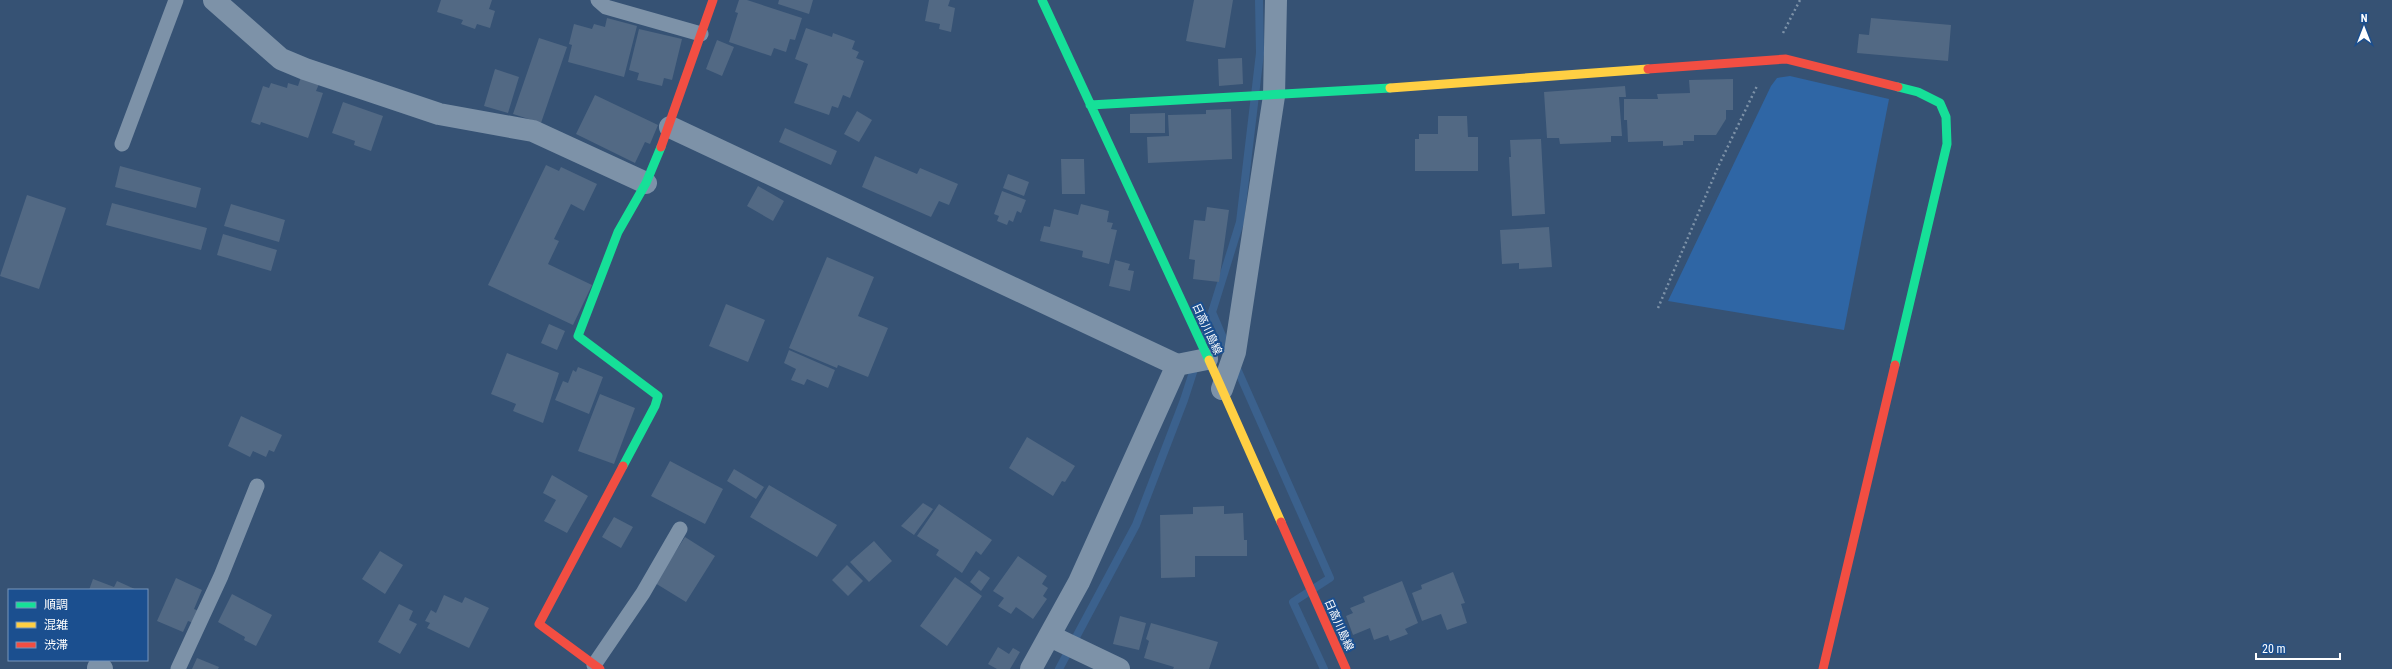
<svg xmlns="http://www.w3.org/2000/svg" width="2392" height="669" viewBox="0 0 2392 669" font-family="'Roboto Condensed','Noto Sans JP',sans-serif">
  <style>
    .green { fill: #2f66a5 }
    .lines { fill: none; stroke-linecap: round; stroke-linejoin: round }
    .stream { stroke: #3b618d; stroke-width: 8 }
    .building { fill: #526984 }
    .path { stroke: #7d92a8; stroke-width: 2.5; stroke-dasharray: 2 3; stroke-linecap: butt }
    .lane { stroke: #7d92a8; stroke-width: 15 }
    .street { stroke: #7d92a8; stroke-width: 22 }
    .fast { stroke: #16e098; stroke-width: 9 }
    .slow { stroke: #ffcf43; stroke-width: 9 }
    .jam { stroke: #f24e42; stroke-width: 9 }
    .labels { text-anchor: middle; dominant-baseline: central; stroke-width: 4; stroke-linejoin: round; paint-order: stroke }
    .street-label { font-size: 11px; fill: #fff; stroke: #1b4f8f }
  </style>
  <rect width="100%" height="100%" fill="#365274"/>
  <path class="green" d="M 1790,76 L 1889,99 L 1844,330 L 1668,301 L 1771,86 L 1777,78 Z"/>
  <g class="lines">
    <path class="stream" d="M 1212,312 L 1229,352
      M 1204,338 L 1240,222 L 1260,53 L 1259,0
      M 1235,364 L 1330,578 L 1293,602 L 1324,669
      M 1059,669 L 1136,525 L 1184,400 L 1196,363"/>
  </g>
  <path class="building" d="M 441,0 L 492,0 L 489,9 L 495,11 L 490,28 L 477,24 L 475,29 L 461,24 L 463,20 L 437,12 Z
    M 739,0 L 747,0 L 802,18 L 795,40 L 790,39 L 786,52 L 774,48 L 771,56 L 729,42 L 738,13 L 735,12 Z
    M 779,0 L 813,0 L 809,14 L 778,4 Z
    M 929,0 L 950,0 L 948,6 L 955,8 L 951,32 L 939,29 L 940,24 L 925,21 Z
    M 1194,0 L 1233,0 L 1225,48 L 1186,41 Z
    M 607,18 L 637,26 L 624,77 L 568,62 L 572,45 L 569,44 L 574,24 L 592,29 L 594,24 L 605,27 Z
    M 1871,18 L 1951,25 L 1948,61 L 1857,53 L 1859,34 L 1869,35 Z
    M 806,28 L 832,37 L 833,33 L 855,41 L 852,49 L 859,52 L 856,58 L 864,61 L 850,98 L 843,95 L 838,108 L 832,106 L 829,115 L 794,103 L 808,64 L 795,59 Z
    M 639,29 L 682,39 L 672,80 L 664,78 L 662,86 L 637,80 L 639,73 L 629,70 Z
    M 539,38 L 567,47 L 541,123 L 513,114 Z
    M 717,40 L 734,47 L 722,76 L 706,69 Z
    M 1242,58 L 1243,84 L 1219,86 L 1218,59 Z
    M 495,69 L 519,77 L 508,113 L 484,106 Z
    M 301,77 L 319,84 L 316,91 L 323,93 L 308,138 L 261,122 L 260,125 L 251,122 L 263,86 L 269,88 L 271,83 L 287,88 L 288,83 L 298,86 Z
    M 1733,79 L 1733,110 L 1726,110 L 1726,119 L 1716,135 L 1694,135 L 1694,141 L 1683,141 L 1683,145 L 1663,146 L 1663,141 L 1628,142 L 1627,120 L 1624,120 L 1624,99 L 1658,99 L 1657,94 L 1690,93 L 1689,80 Z
    M 1625,86 L 1626,97 L 1619,97 L 1622,136 L 1611,136 L 1611,142 L 1560,144 L 1559,138 L 1547,138 L 1544,92 Z
    M 595,95 L 658,125 L 650,144 L 645,142 L 635,163 L 576,134 Z
    M 343,102 L 383,116 L 371,151 L 354,145 L 355,141 L 332,133 Z
    M 1231,109 L 1232,159 L 1148,163 L 1147,137 L 1169,136 L 1168,115 L 1206,114 L 1206,110 Z
    M 857,111 L 872,120 L 859,142 L 844,134 Z
    M 1165,113 L 1165,133 L 1130,133 L 1130,114 Z
    M 1438,116 L 1467,116 L 1468,137 L 1478,137 L 1478,171 L 1415,171 L 1415,139 L 1419,139 L 1419,134 L 1438,134 Z
    M 785,128 L 837,151 L 831,165 L 779,142 Z
    M 1541,139 L 1545,214 L 1512,216 L 1509,157 L 1511,157 L 1510,140 Z
    M 875,156 L 917,174 L 920,168 L 958,184 L 949,205 L 939,201 L 931,217 L 862,187 Z
    M 1061,159 L 1084,159 L 1085,194 L 1062,194 Z
    M 546,165 L 559,171 L 561,167 L 597,184 L 584,211 L 571,204 L 554,239 L 559,241 L 548,264 L 592,285 L 573,325 L 488,285 Z
    M 120,166 L 201,188 L 196,208 L 115,187 Z
    M 1008,174 L 1029,182 L 1024,196 L 1003,188 Z
    M 758,186 L 784,201 L 773,221 L 747,206 Z
    M 1002,191 L 1026,200 L 1021,213 L 1017,211 L 1013,222 L 1009,220 L 1007,225 L 997,221 L 999,216 L 994,214 Z
    M 27,195 L 66,208 L 39,289 L 0,276 Z
    M 112,203 L 207,228 L 201,250 L 106,225 Z
    M 231,204 L 285,220 L 279,242 L 224,226 Z
    M 1081,204 L 1109,211 L 1107,222 L 1113,223 L 1111,229 L 1117,230 L 1109,264 L 1082,257 L 1083,251 L 1040,241 L 1044,226 L 1050,227 L 1054,209 L 1078,215 Z
    M 1207,207 L 1229,210 L 1219,282 L 1193,279 L 1195,260 L 1189,259 L 1194,220 L 1205,221 Z
    M 1549,227 L 1552,267 L 1519,269 L 1519,263 L 1502,264 L 1500,230 Z
    M 223,234 L 277,250 L 271,271 L 217,255 Z
    M 827,257 L 874,277 L 858,316 L 888,328 L 868,377 L 838,365 L 837,368 L 789,348 Z
    M 1115,260 L 1130,264 L 1128,270 L 1134,271 L 1130,291 L 1109,286 Z
    M 726,304 L 765,320 L 748,362 L 709,346 Z
    M 549,324 L 565,331 L 557,350 L 541,343 Z
    M 789,350 L 835,370 L 828,388 L 807,379 L 804,385 L 791,380 L 796,369 L 784,363 Z
    M 507,353 L 559,373 L 543,423 L 513,411 L 516,404 L 491,394 Z
    M 578,367 L 603,377 L 589,414 L 555,400 L 563,381 L 568,383 L 573,370 L 576,372 Z
    M 600,394 L 635,408 L 614,464 L 578,451 Z
    M 241,416 L 282,435 L 274,452 L 269,450 L 266,457 L 253,451 L 250,457 L 228,446 Z
    M 1027,437 L 1075,466 L 1065,482 L 1062,481 L 1053,496 L 1009,468 Z
    M 670,461 L 723,489 L 705,524 L 651,496 Z
    M 734,469 L 764,487 L 756,499 L 727,481 Z
    M 552,475 L 588,496 L 567,533 L 544,521 L 556,500 L 543,493 Z
    M 769,485 L 837,525 L 817,557 L 750,517 Z
    M 923,503 L 933,509 L 914,535 L 901,526 Z
    M 939,504 L 992,540 L 981,555 L 976,551 L 962,573 L 936,555 L 939,550 L 917,536 Z
    M 1224,506 L 1224,514 L 1243,513 L 1244,540 L 1247,540 L 1247,556 L 1195,556 L 1195,577 L 1161,578 L 1160,515 L 1193,514 L 1193,507 Z
    M 614,517 L 633,527 L 621,548 L 602,537 Z
    M 685,537 L 715,556 L 686,602 L 655,583 Z
    M 874,541 L 892,561 L 869,582 L 850,562 Z
    M 380,551 L 403,565 L 385,594 L 362,579 Z
    M 1018,556 L 1047,576 L 1042,584 L 1048,588 L 1043,596 L 1047,599 L 1033,619 L 1016,607 L 1011,614 L 998,606 L 1004,598 L 993,591 Z
    M 847,565 L 863,581 L 848,596 L 832,580 Z
    M 979,570 L 990,578 L 981,591 L 970,582 Z
    M 1453,572 L 1465,603 L 1461,604 L 1467,623 L 1447,630 L 1441,614 L 1422,621 L 1412,593 L 1422,589 L 1421,585 Z
    M 955,577 L 982,596 L 947,646 L 920,626 Z
    M 176,578 L 202,590 L 194,609 L 199,611 L 194,623 L 188,621 L 183,632 L 157,621 Z
    M 93,579 L 114,587 L 117,581 L 137,590 L 89,590 Z
    M 1402,581 L 1418,623 L 1405,629 L 1408,634 L 1390,641 L 1388,635 L 1374,640 L 1370,628 L 1353,635 L 1346,616 L 1353,613 L 1350,608 L 1365,602 L 1363,597 Z
    M 232,594 L 272,615 L 256,646 L 244,640 L 245,637 L 218,622 Z
    M 444,595 L 462,603 L 465,597 L 489,608 L 469,648 L 427,628 L 430,623 L 425,621 L 431,610 L 436,613 Z
    M 399,604 L 413,611 L 409,620 L 417,624 L 400,654 L 378,642 Z
    M 1120,616 L 1146,623 L 1139,650 L 1113,644 Z
    M 1151,623 L 1218,642 L 1209,669 L 1173,669 L 1174,667 L 1144,658 L 1149,641 L 1146,639 Z
    M 998,647 L 1009,654 L 1013,648 L 1020,652 L 1010,669 L 997,669 L 988,664 Z
    M 197,658 L 219,667 L 218,669 L 192,669 Z"/>
  <g class="lines">
    <path class="path" d="M 1783,33 L 1800,0
      M 1658,308 L 1718,167 L 1757,86"/>
    <path class="lane" d="M 598,0 L 606,7 L 701,34
      M 122,144 L 176,0
      M 594,665 L 643,593 L 680,529
      M 178,669 L 221,576 L 257,486"/>
    <path class="street" d="M 214,0 L 281,59 L 305,69 L 439,114 L 533,131 L 646,183
      M 670,127 L 1177,365
      M 1222,389 L 1235,352 L 1274,96 L 1276,0
      M 1050,636 L 1119,669
      M 98,668 L 102,669
      M 1031,669 L 1079,582 L 1177,365 L 1207,359"/>
    <path class="fast" d="M 1042,0 L 1209,360
      M 1090,105 L 1390,88
      M 1895,365 L 1947,144 L 1946,117 L 1940,103 L 1918,92 L 1898,87
      M 623,466 L 655,406 L 658,396 L 578,336 L 618,232 L 646,183 L 661,147"/>
    <path class="slow" d="M 1390,88 L 1648,69
      M 1209,360 L 1281,522"/>
    <path class="jam" d="M 1648,69 L 1786,59 L 1898,87
      M 661,147 L 713,0
      M 1281,522 L 1346,669
      M 600,669 L 539,624 L 623,466
      M 1823,669 L 1895,365"/>
  </g>
  <g class="labels">
    <g class="street-label">
      <text transform="translate(1207 329) rotate(65)">日高川島線</text>
      <text transform="translate(1339 625) rotate(66)">日高川島線</text>
    </g>
  </g>
  <rect x="8" y="589" width="140" height="72" fill="#1b4f8f" stroke="#7695bc"/>
  <rect x="16" y="602" width="20" height="6" fill="#16e098" stroke="#7695bc"/>
  <text x="44" y="609" font-size="12" fill="#ffffff">順調</text>
  <rect x="16" y="622" width="20" height="6" fill="#ffcf43" stroke="#7695bc"/>
  <text x="44" y="629" font-size="12" fill="#ffffff">混雑</text>
  <rect x="16" y="642" width="20" height="6" fill="#f24e42" stroke="#7695bc"/>
  <text x="44" y="649" font-size="12" fill="#ffffff">渋滞</text>
  <g transform="translate(2364 28)" stroke="#1b4f8f" stroke-width="3" paint-order="stroke">
  <path d="M0-3L7 15L0 10L-7 15Z" fill="#ffffff"/>
  <text y="-6" font-size="11" font-weight="bold" text-anchor="middle" fill="#ffffff">N</text>
  </g>
  <path d="M2256 653v6h84v-6" fill="none" stroke="#ffffff" stroke-width="2"/>
  <text x="2262" y="653" font-size="12" fill="#ffffff" stroke="#1b4f8f" stroke-width="3" paint-order="stroke">20 m</text>
</svg>
